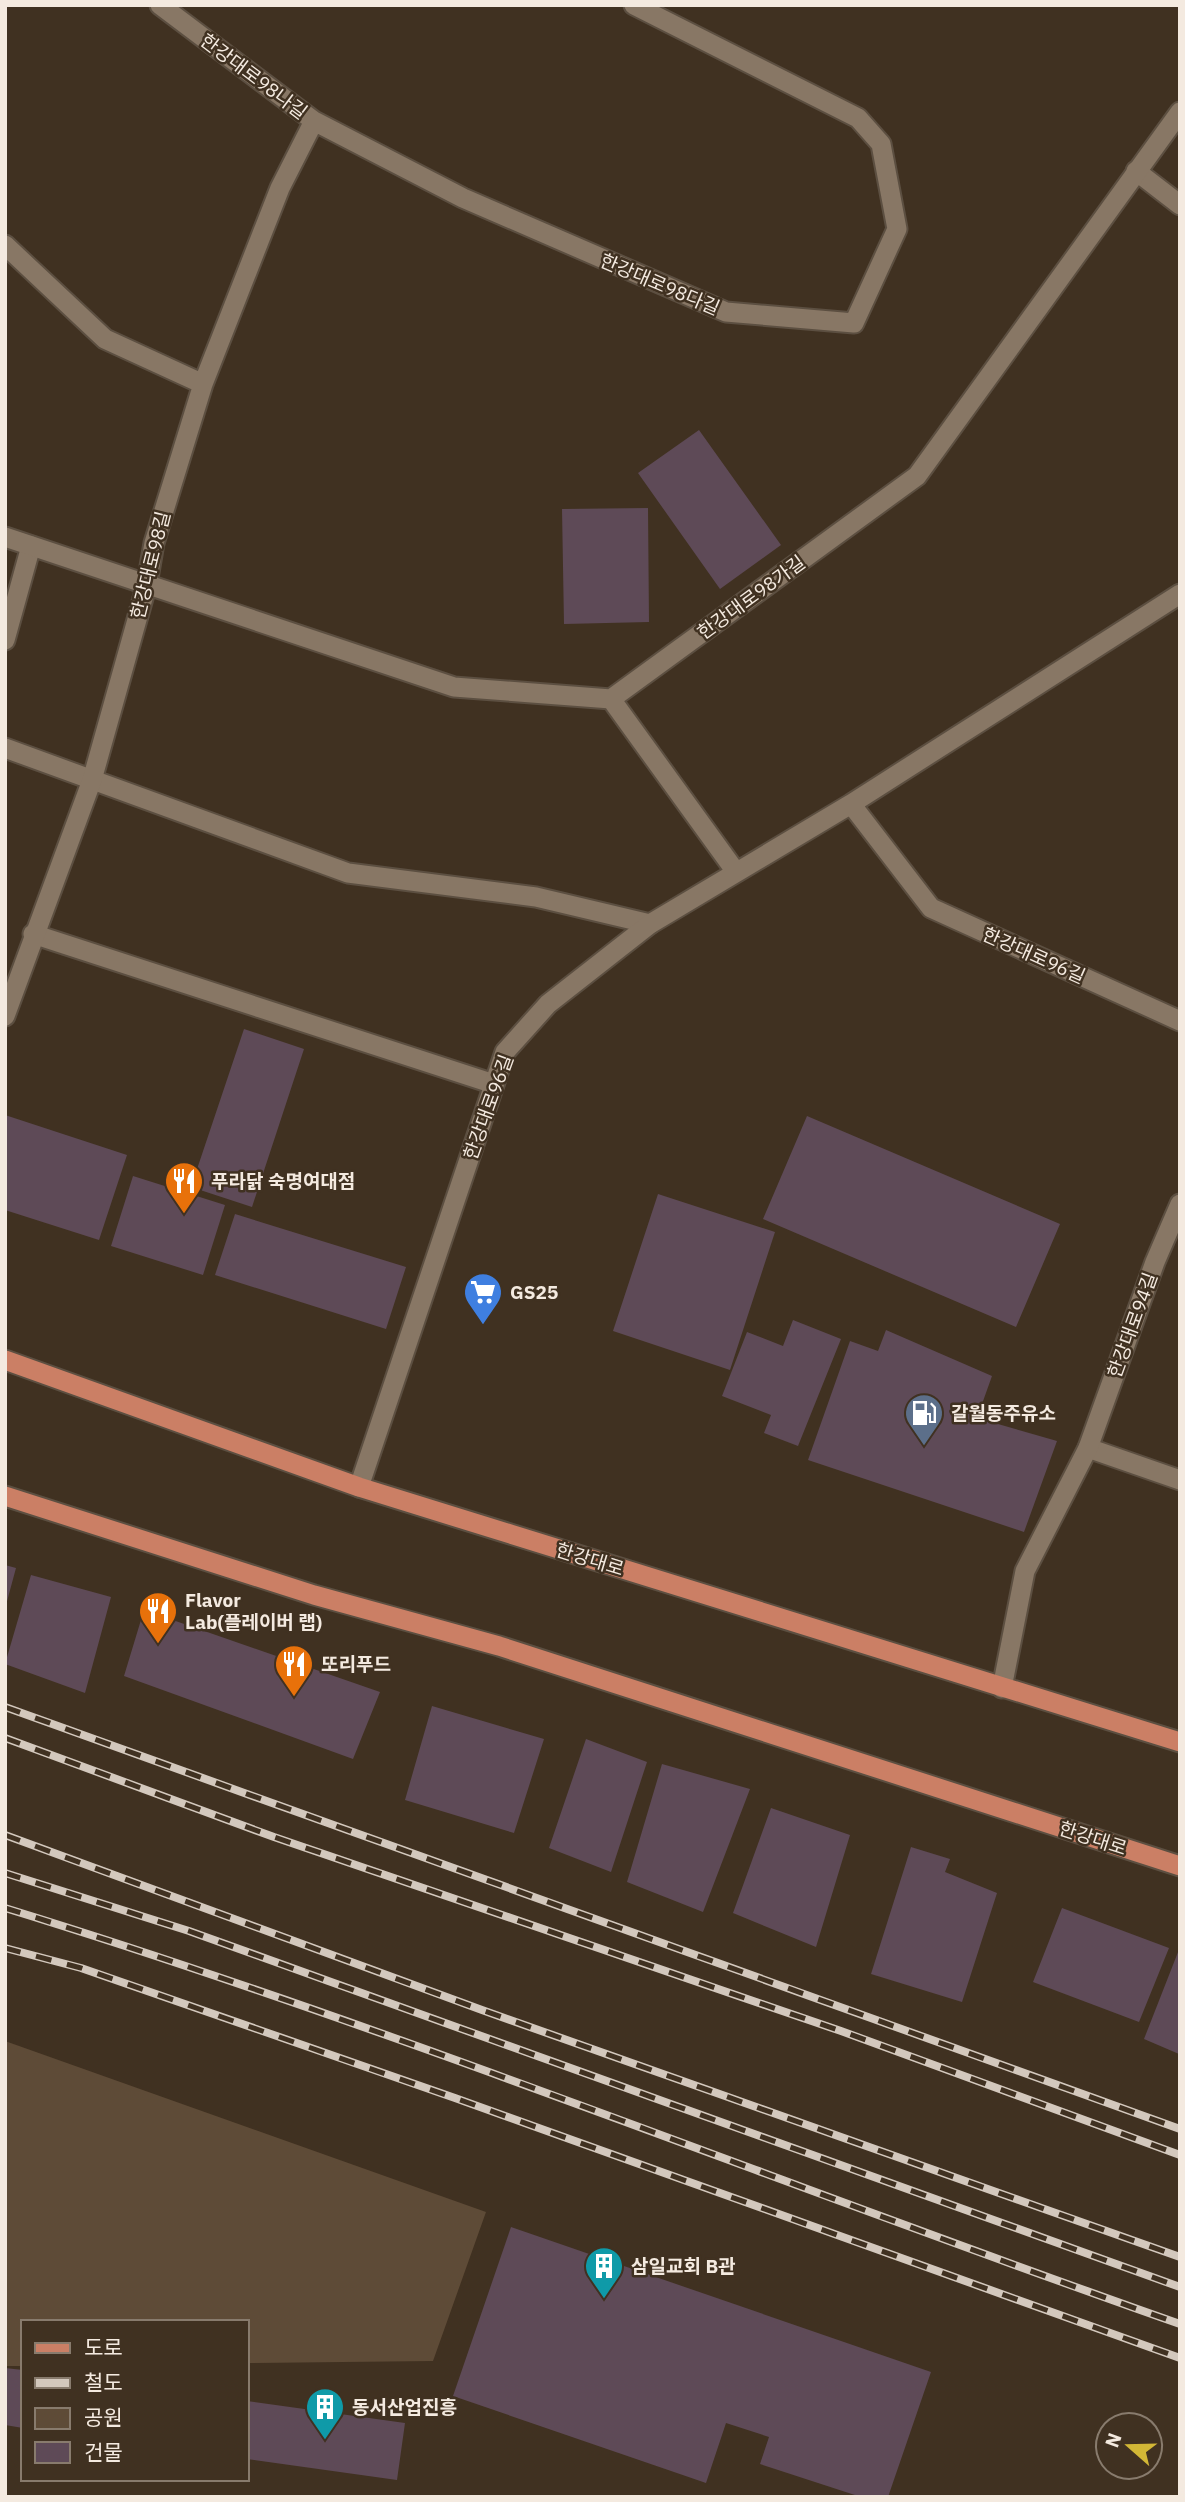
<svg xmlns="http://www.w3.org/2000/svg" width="1185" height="2502" viewBox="0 0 1185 2502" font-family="'IBM Plex Sans','Noto Sans KR',sans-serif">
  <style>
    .green { fill: #5e4b37 }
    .building { fill: #5e4a57 }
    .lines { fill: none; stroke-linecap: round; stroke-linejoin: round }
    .service-casing { stroke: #5c4f41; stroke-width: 23 }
    .minor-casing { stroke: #5c4f41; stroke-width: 23 }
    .primary-casing { stroke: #5c4f41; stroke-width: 23 }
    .service { stroke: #887765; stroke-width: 19 }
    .minor { stroke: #887765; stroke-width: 19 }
    .primary { stroke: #cb7f65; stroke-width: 19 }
    .rail-casing { stroke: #d3c8bd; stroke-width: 8 }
    .rail { stroke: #403121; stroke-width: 5; stroke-dasharray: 16; stroke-linecap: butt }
    .labels { text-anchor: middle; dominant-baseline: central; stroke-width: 5; stroke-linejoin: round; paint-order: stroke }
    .street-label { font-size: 19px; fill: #f4eae0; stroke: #403121 }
    .poi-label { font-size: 19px; font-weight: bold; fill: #f4eae0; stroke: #403121; text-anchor: start }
  </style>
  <rect width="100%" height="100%" fill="#403121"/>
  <path class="green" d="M 5,2041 L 486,2212 L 433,2361 L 247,2363 L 247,2322 L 23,2322 L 23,2366 L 5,2366 Z"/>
  <path class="building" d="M 699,430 L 781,545 L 720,589 L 638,473 Z
    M 648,508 L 649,622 L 564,624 L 562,509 Z
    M 244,1029 L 304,1049 L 252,1207 L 191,1187 Z
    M 5,1115 L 127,1155 L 99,1240 L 5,1210 Z
    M 807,1116 L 1060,1224 L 1016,1327 L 763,1219 Z
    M 133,1176 L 225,1205 L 203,1275 L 111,1246 Z
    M 658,1194 L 775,1232 L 730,1370 L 613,1331 Z
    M 235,1214 L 406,1267 L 386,1329 L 215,1275 Z
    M 793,1320 L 841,1339 L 798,1446 L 764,1433 L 771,1415 L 722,1396 L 747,1332 L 783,1346 Z
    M 886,1330 L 992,1376 L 977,1418 L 1057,1441 L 1024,1532 L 808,1460 L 850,1341 L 878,1351 Z
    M 5,1565 L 16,1568 L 6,1605 L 5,1605 Z
    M 31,1575 L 111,1597 L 85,1693 L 5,1664 Z
    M 144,1610 L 380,1692 L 353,1759 L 124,1676 Z
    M 432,1706 L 544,1739 L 514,1833 L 405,1800 Z
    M 586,1739 L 647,1762 L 611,1872 L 549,1848 Z
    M 662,1764 L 750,1789 L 703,1912 L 627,1882 Z
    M 771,1808 L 850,1835 L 816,1947 L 733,1913 Z
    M 911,1847 L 950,1859 L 945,1872 L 997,1893 L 962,2002 L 871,1974 Z
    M 1062,1908 L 1169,1948 L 1139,2022 L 1033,1982 Z
    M 1180,1947 L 1180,2053 L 1179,2054 L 1144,2039 Z
    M 511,2227 L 931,2372 L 888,2497 L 861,2497 L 760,2464 L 769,2437 L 726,2423 L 706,2483 L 453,2396 Z
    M 5,2368 L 23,2370 L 23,2428 L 5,2425 Z
    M 247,2401 L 405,2423 L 397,2480 L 247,2459 Z"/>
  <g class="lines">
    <defs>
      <path id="service" d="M 1136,171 L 1180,205
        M 5,640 L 31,546
        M 5,748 L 348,873 L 536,897 L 650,924
        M 33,934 L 494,1084
        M 1088,1448 L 1180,1480"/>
      <path id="minor" d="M 160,5 L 314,121 L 463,198 L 726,312 L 854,323 L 897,229 L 881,144 L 858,118 L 634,5
        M 5,245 L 105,339 L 203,384
        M 5,537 L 454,687 L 611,699 L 917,476 L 1180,112
        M 611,699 L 736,872
        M 851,804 L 931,908 L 1180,1021
        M 5,1016 L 92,780 L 147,584 L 154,543 L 203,384 L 280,188 L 314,121
        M 359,1487 L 505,1052 L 548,1004 L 650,924 L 851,804 L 1180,594
        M 1002,1688 L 1025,1571 L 1088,1448 L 1155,1262 L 1180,1204"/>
      <path id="primary" d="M 5,1360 L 359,1487 L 1180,1742
        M 5,1496 L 314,1595 L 499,1646 L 1180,1866"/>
    </defs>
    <use href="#service" class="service-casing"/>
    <use href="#minor" class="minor-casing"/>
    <use href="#primary" class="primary-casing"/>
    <use href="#service" class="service"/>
    <use href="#minor" class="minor"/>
    <use href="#primary" class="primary"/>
    <defs>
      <path id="rail" d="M 5,1707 L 1180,2129
        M 5,1738 L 274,1837 L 841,2031 L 1180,2155
        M 5,1835 L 482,2010 L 1180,2257
        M 5,1873 L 189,1931 L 1180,2287
        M 5,1908 C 402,2030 788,2187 1180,2324
        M 5,1948 L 81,1968 L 455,2098 L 1180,2358"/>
    </defs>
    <use href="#rail" class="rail-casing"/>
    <use href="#rail" class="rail"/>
  </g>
  <defs>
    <symbol id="restaurant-pin" viewBox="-11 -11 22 30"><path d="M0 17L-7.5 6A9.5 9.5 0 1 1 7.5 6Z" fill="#e8710a" stroke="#403121"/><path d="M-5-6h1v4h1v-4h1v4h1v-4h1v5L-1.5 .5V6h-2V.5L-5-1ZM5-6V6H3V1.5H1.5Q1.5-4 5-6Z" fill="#fff"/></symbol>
    <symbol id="supermarket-pin" viewBox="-11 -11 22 30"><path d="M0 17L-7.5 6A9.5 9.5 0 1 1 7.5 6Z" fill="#3f7fe0" stroke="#403121"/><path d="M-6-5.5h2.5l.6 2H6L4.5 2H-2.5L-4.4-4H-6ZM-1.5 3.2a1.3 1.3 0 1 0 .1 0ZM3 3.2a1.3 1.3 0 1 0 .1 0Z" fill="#fff"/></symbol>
    <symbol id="fuel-pin" viewBox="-11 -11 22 30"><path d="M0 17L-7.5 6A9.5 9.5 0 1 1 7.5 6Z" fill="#5c6f8a" stroke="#403121"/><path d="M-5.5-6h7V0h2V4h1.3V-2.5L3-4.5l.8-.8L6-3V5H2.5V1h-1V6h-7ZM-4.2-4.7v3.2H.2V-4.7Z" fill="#fff"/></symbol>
    <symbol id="building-pin" viewBox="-11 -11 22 30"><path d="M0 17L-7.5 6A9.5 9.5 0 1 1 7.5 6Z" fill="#0f9aa8" stroke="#403121"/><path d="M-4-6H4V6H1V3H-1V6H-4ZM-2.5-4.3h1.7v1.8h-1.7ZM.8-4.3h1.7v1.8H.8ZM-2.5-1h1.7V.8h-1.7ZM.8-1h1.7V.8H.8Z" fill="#fff"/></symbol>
  </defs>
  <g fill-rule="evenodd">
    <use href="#restaurant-pin" x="162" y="1159" width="44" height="60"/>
    <use href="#supermarket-pin" x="461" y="1270" width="44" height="60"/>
    <use href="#fuel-pin" x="902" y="1391" width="44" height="60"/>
    <use href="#restaurant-pin" x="136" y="1589" width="44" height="60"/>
    <use href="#restaurant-pin" x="272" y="1642" width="44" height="60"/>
    <use href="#building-pin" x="582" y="2244" width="44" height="60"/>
    <use href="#building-pin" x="303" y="2385" width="44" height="60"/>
  </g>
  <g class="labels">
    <g class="street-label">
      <text transform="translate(254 76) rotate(37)">한강대로98나길</text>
      <text transform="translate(660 284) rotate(23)">한강대로98다길</text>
      <text transform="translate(150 565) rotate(-76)">한강대로98길</text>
      <text transform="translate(751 597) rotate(-36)">한강대로98가길</text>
      <text transform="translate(1034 955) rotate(24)">한강대로96길</text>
      <text transform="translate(488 1107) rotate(-70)">한강대로96길</text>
      <text transform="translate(1132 1325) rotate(-70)">한강대로94길</text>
      <text transform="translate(590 1559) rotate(17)">한강대로</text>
      <text transform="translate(1093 1838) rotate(18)">한강대로</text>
    </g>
    <g class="poi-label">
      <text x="211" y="1181">푸라닭 숙명여대점</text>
      <text x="510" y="1292">GS25</text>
      <text x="951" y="1413">갈월동주유소</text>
      <text x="185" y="1600">Flavor<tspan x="185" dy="22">Lab(플레이버 랩)</tspan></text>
      <text x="321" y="1664">또리푸드</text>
      <text x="631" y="2266">삼일교회 B관</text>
      <text x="352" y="2407">동서산업진흥</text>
    </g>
  </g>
  <rect width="1185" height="2502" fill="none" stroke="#f4eae0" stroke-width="14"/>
  <rect x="21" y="2320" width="228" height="161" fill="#403121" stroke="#887b6d" stroke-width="2"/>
  <rect x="35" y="2343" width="35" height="10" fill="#cb7f65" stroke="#887b6d" stroke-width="2"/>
  <text x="84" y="2355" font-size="21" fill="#f4eae0">도로</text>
  <rect x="35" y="2378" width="35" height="10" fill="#d3c8bd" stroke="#887b6d" stroke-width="2"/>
  <text x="84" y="2390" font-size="21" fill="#f4eae0">철도</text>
  <rect x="35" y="2408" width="35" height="21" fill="#5e4b37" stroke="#887b6d" stroke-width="2"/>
  <text x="84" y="2425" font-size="21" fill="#f4eae0">공원</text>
  <rect x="35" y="2442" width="35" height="21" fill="#5e4a57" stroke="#887b6d" stroke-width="2"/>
  <text x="84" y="2460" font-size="21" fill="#f4eae0">건물</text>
  <g transform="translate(1129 2446) rotate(290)"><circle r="33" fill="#403121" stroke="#887b6d" stroke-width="2"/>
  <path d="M0-5L12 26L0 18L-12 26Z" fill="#d2b736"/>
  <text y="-10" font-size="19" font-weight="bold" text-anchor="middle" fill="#f4eae0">N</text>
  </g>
</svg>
